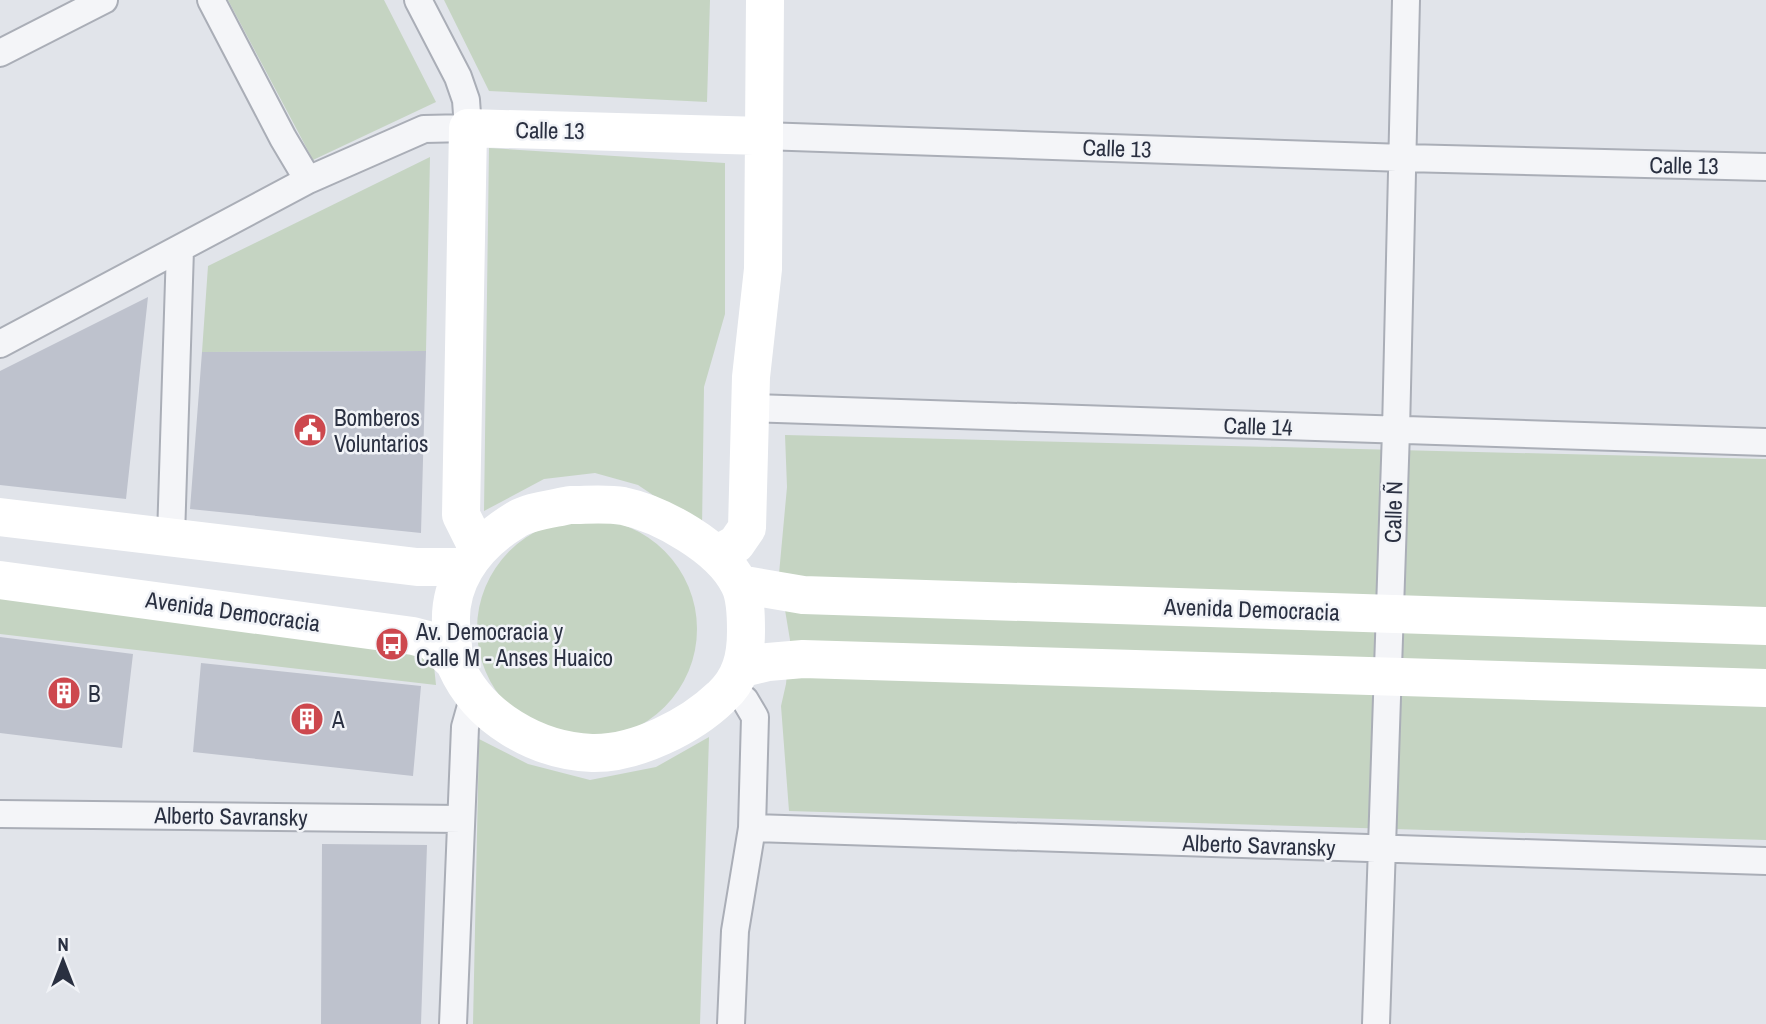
<svg xmlns="http://www.w3.org/2000/svg" width="1766" height="1024" viewBox="0 0 1766 1024" font-family="'Archivo Narrow',sans-serif">
  <style>
    .green { fill: #c5d4c2 }
    .building { fill: #bec2cd }
    .lines { fill: none; stroke-linecap: round; stroke-linejoin: round }
    .street-casing { stroke: #aaaeb7; stroke-width: 30 }
    .street { stroke: #f4f5f8; stroke-width: 26 }
    .secondary { stroke: #fff; stroke-width: 38 }
    .labels { text-anchor: middle; dominant-baseline: central; stroke-width: 5; stroke-linejoin: round; paint-order: stroke }
    .street-label { font-size: 23px; fill: #2a3041; stroke: #f1f3f7 }
    .poi-label { font-size: 23px; fill: #2a3041; stroke: #f1f3f7; text-anchor: start }
  </style>
  <rect width="100%" height="100%" fill="#e1e4ea"/>
  <path class="green" d="M 228,0 L 384,0 L 436,102 L 313,160 Z
    M 444,0 L 710,0 L 707,102 L 489,91 Z
    M 489,148 L 725,163 L 725,314 L 704,387 L 702,528 L 638,485 L 595,473 L 544,479 L 484,511 Z
    M 430,157 L 426,351 L 202,352 L 208,266 Z
    M 785,435 L 1766,459 L 1766,840 L 789,811 L 781,706 L 786,684 L 790,640 L 779,574 L 787,487 Z
    M477 629a110 110 0 1 1 220 0a110 110 0 1 1-220 0Z
    M 0,594 L 409,646 L 434,666 L 436,685 L 0,634 Z
    M 709,737 L 700,1024 L 473,1024 L 479,739 L 528,764 L 590,780 L 656,767 Z"/>
  <path class="building" d="M 148,297 L 126,499 L 0,485 L 0,371 Z
    M 426,351 L 421,533 L 190,509 L 202,352 Z
    M 0,637 L 133,654 L 122,748 L 0,733 Z
    M 201,663 L 421,686 L 413,776 L 193,752 Z
    M 322,844 L 427,845 L 421,1024 L 321,1024 Z"/>
  <g class="lines">
    <defs>
      <path id="street" d="M 0,53 L 104,0
        M 763,136 L 1404,158 L 1766,167
        M 308,180 L 424,129 L 468,128 L 466,100 L 458,77 L 418,0
        M 0,344 L 308,180 L 283,138 L 211,0
        M 751,408 L 1766,442
        M 171,537 L 180,249
        M 0,814 L 461,819
        M 752,828 L 1766,861
        M 453,1024 L 465,727 L 474,695
        M 731,1024 L 735,931 L 752,828 L 755,717 L 745,700 L 731,688
        M 1376,1024 L 1396,431 L 1406,0"/>
    </defs>
    <use href="#street" class="street-casing"/>
    <use href="#street" class="street"/>
    <path class="secondary" d="M 570,505 C 587,505 606,503 623,506 C 661,514 721,547 739,584 C 746,597 746,616 746,631 C 746,657 741,679 721,697 C 691,726 636,754 592,753 C 537,751 479,718 456,666 C 453,657 453,644 452,634 C 445,585 473,546 514,521 C 528,511 553,509 570,505 Z
      M 0,517 L 417,567 L 464,567
      M 478,549 L 461,515 L 468,128 L 763,136
      M 716,555 L 736,544 L 747,528 L 751,377 L 763,269 L 765,0
      M 0,580 L 413,636 L 432,641 L 456,664
      M 739,584 L 803,595 L 1766,626
      M 743,668 L 768,662 L 803,659 L 1766,688"/>
  </g>
  <defs>
    <symbol id="civic-disc" viewBox="-11 -11 22 22"><circle r="9.5" fill="#cd484e" stroke="#f1f3f7"/><path d="M-.6-6.5H3V-4.5H.6V-3L4-1V1h2V6H-6V1h2V-1L-.6-3ZM-1.2 2.5V6h2.4V2.5Z" fill="#fff"/></symbol>
    <symbol id="bus-disc" viewBox="-11 -11 22 22"><circle r="9.5" fill="#cd484e" stroke="#f1f3f7"/><path d="M-5-6H5V4H4V6H2V4H-2V6H-4V4H-5ZM-3.5-4V0h7V-4ZM-3.5 1.2v1.5H-2V1.2ZM2 1.2v1.5H3.5V1.2Z" fill="#fff"/></symbol>
    <symbol id="building-disc" viewBox="-11 -11 22 22"><circle r="9.5" fill="#cd484e" stroke="#f1f3f7"/><path d="M-4-6H4V6H1V3H-1V6H-4ZM-2.5-4.3h1.7v1.8h-1.7ZM.8-4.3h1.7v1.8H.8ZM-2.5-1h1.7V.8h-1.7ZM.8-1h1.7V.8H.8Z" fill="#fff"/></symbol>
  </defs>
  <g fill-rule="evenodd">
    <use href="#civic-disc" x="291" y="411" width="38" height="38"/>
    <use href="#bus-disc" x="373" y="625" width="38" height="38"/>
    <use href="#building-disc" x="45" y="674" width="38" height="38"/>
    <use href="#building-disc" x="288" y="700" width="38" height="38"/>
  </g>
  <g class="labels">
    <g class="street-label">
      <text transform="translate(550 130) rotate(1)">Calle 13</text>
      <text transform="translate(1117 148) rotate(2)">Calle 13</text>
      <text transform="translate(1684 165) rotate(1)">Calle 13</text>
      <text transform="translate(1258 426) rotate(2)">Calle 14</text>
      <text transform="translate(1393 512) rotate(-88)">Calle Ñ</text>
      <text transform="translate(1252 609) rotate(2)">Avenida Democracia</text>
      <text transform="translate(233 611) rotate(8)">Avenida Democracia</text>
      <text transform="translate(231 816) rotate(1)">Alberto Savransky</text>
      <text transform="translate(1259 845) rotate(2)">Alberto Savransky</text>
    </g>
    <g class="poi-label">
      <text x="334" y="417">Bomberos<tspan x="334" dy="26">Voluntarios</tspan></text>
      <text x="416" y="631">Av. Democracia y<tspan x="416" dy="26">Calle M - Anses Huaico</tspan></text>
      <text x="88" y="693">B</text>
      <text x="332" y="719">A</text>
    </g>
  </g>
  <g transform="translate(63 961)" stroke="#f1f3f7" stroke-width="5" paint-order="stroke">
  <path d="M0-5L12 26L0 18L-12 26Z" fill="#2a3041"/>
  <text y="-10" font-size="19" font-weight="bold" text-anchor="middle" fill="#2a3041">N</text>
  </g>
</svg>
